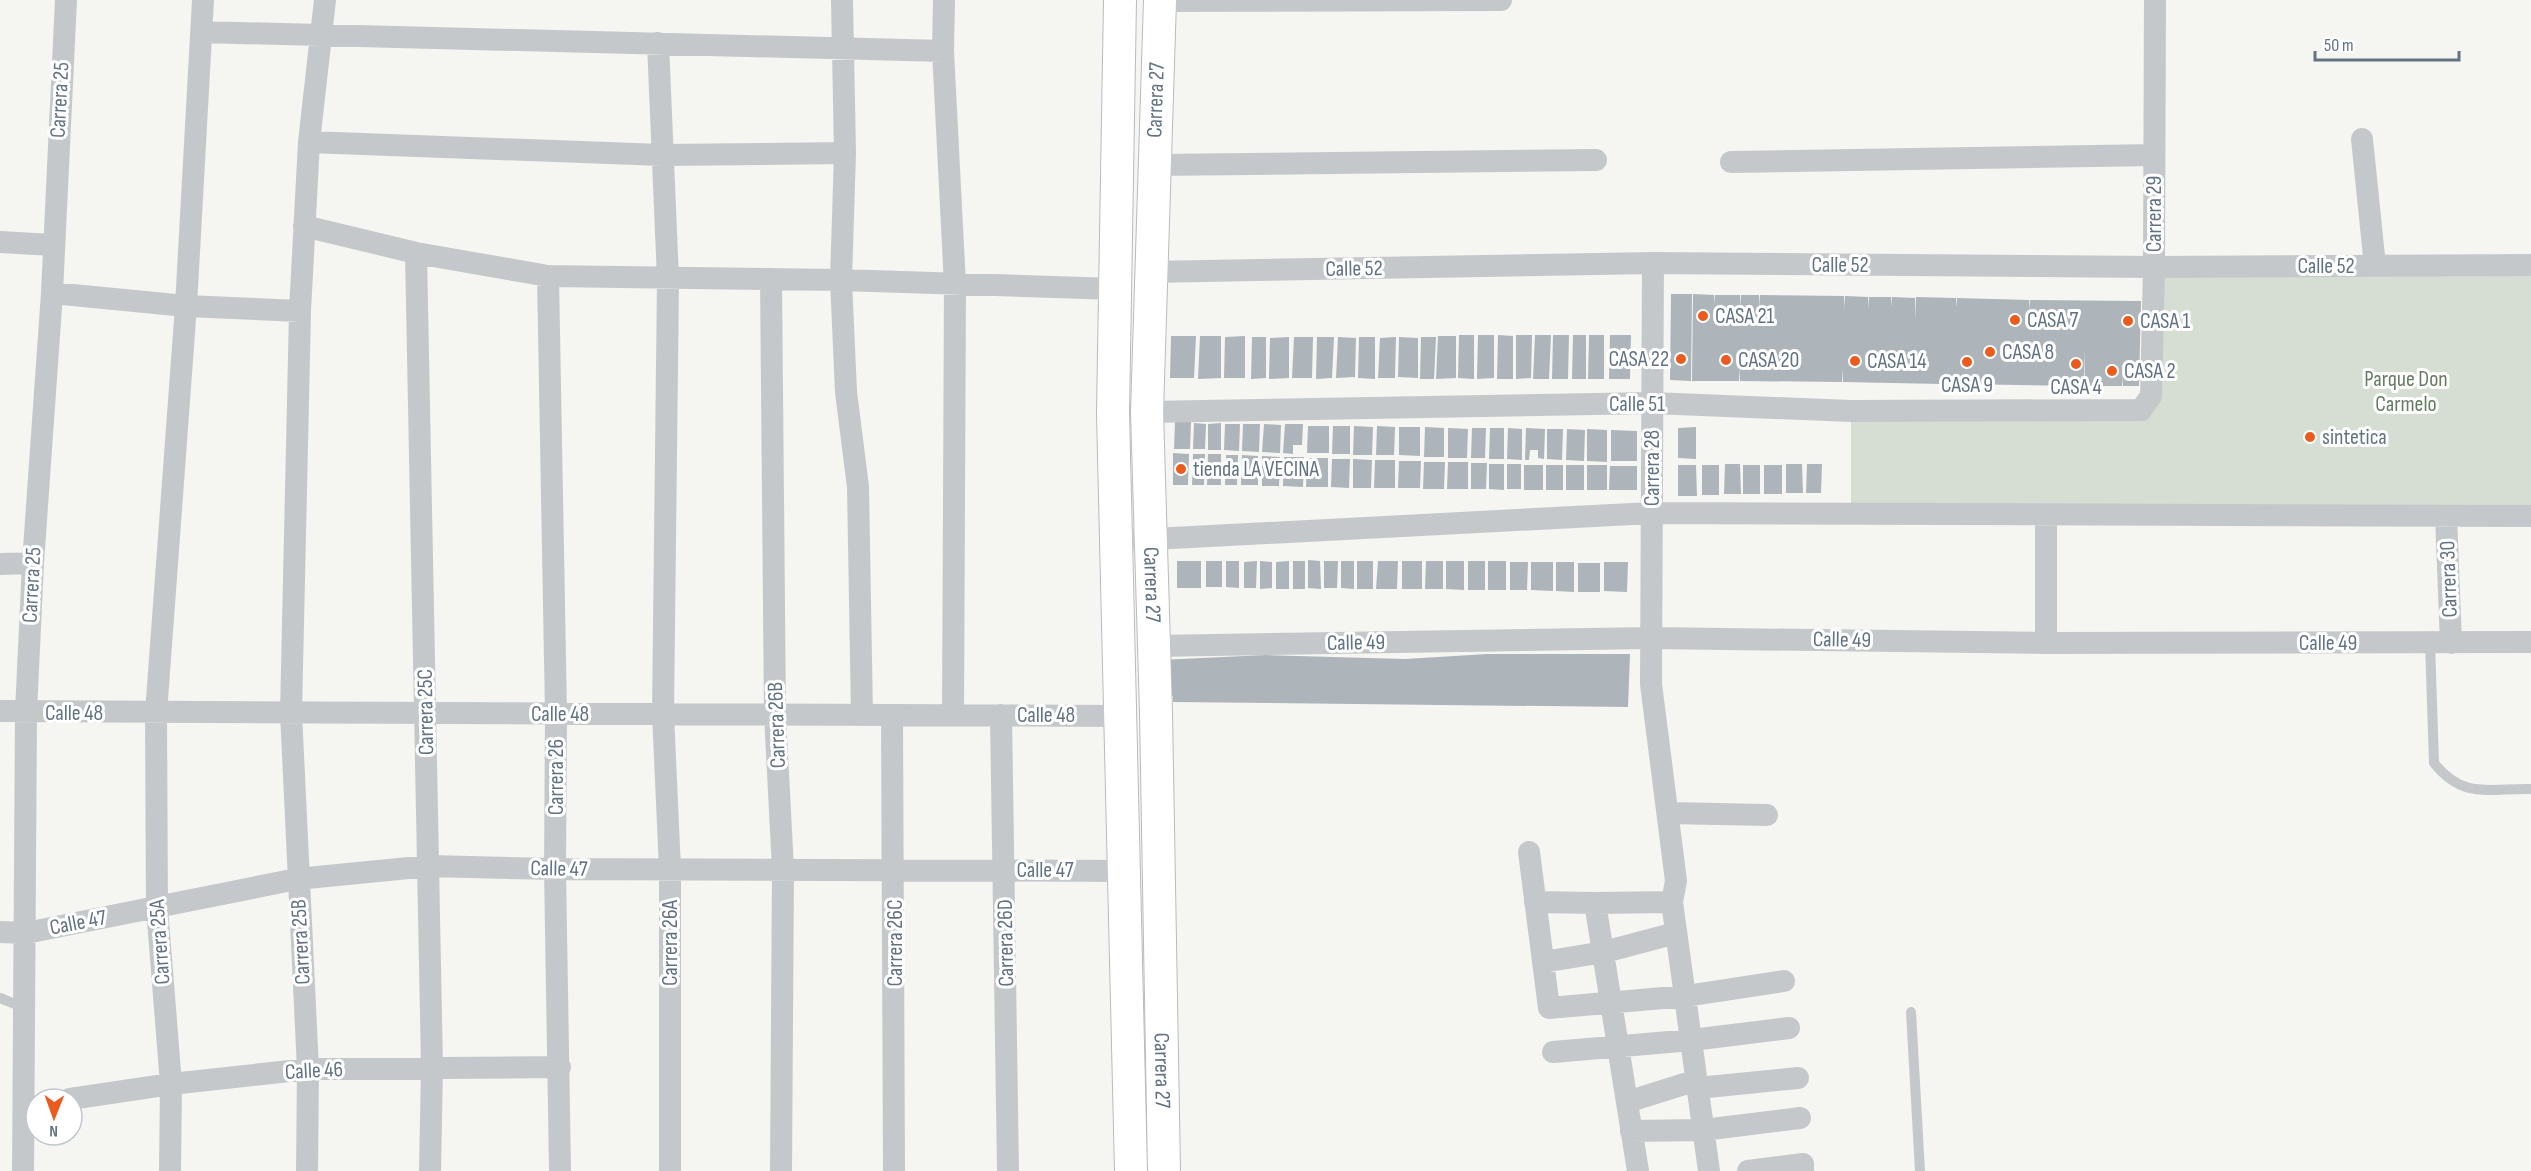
<svg xmlns="http://www.w3.org/2000/svg" width="2531" height="1171" viewBox="0 0 2531 1171" font-family="'Sofia Sans Condensed',sans-serif">
  <style>
    .green { fill: #d6ddd2 }
    .building { fill: #adb4ba }
    .lines { fill: none; stroke-linecap: round; stroke-linejoin: round }
    .secondary-casing { stroke: #b7bbc0; stroke-width: 34 }
    .lane { stroke: #c5c8cb; stroke-width: 10 }
    .street { stroke: #c5c8cb; stroke-width: 22 }
    .secondary { stroke: #fff; stroke-width: 32 }
    .poi-dot { fill: #ea5b1d; stroke: #fff; stroke-width: 2 }
    .labels { text-anchor: middle; dominant-baseline: central; stroke-width: 6; stroke-linejoin: round; paint-order: stroke }
    .street-label { font-size: 22px; fill: #637384; stroke: #fff }
    .poi-label { font-size: 22px; fill: #637384; stroke: #fff; text-anchor: start }
    .park-label { font-size: 22px; fill: #657b62; stroke: #fff }
  </style>
  <rect width="100%" height="100%" fill="#f5f6f1"/>
  <path class="green" d="M 2531,265 L 2531,516 L 1851,513 L 1851,411 L 2146,405 L 2154,267 Z"/>
  <path class="building" d="M 1671,294 L 1692,294 L 1691,381 L 1670,380 Z
    M 1693,294 L 1714,295 L 1714,304 L 1715,295 L 1740,295 L 1740,308 L 1741,295 L 1759,295 L 1759,308 L 1760,295 L 1844,296 L 1845,309 L 1845,296 L 1868,297 L 1869,309 L 1869,297 L 1891,297 L 1891,307 L 1892,297 L 1915,298 L 1915,320 L 1916,297 L 1956,298 L 1957,308 L 1957,298 L 2029,300 L 2029,309 L 2030,300 L 2141,301 L 2139,386 L 2123,386 L 2122,377 L 2122,386 L 2085,386 L 2085,348 L 2084,386 L 1955,384 L 1955,380 L 1942,380 L 1942,384 L 1843,382 L 1842,369 L 1842,382 L 1740,381 L 1739,368 L 1739,381 L 1692,381 Z
    M 1459,335 L 1474,335 L 1474,379 L 1458,378 Z
    M 1478,335 L 1494,335 L 1494,378 L 1477,379 Z
    M 1498,335 L 1513,336 L 1513,379 L 1497,379 Z
    M 1516,335 L 1532,335 L 1531,378 L 1516,379 Z
    M 1535,335 L 1551,335 L 1549,379 L 1533,379 Z
    M 1553,335 L 1569,335 L 1568,379 L 1552,379 Z
    M 1573,335 L 1586,335 L 1586,379 L 1572,379 Z
    M 1589,335 L 1604,335 L 1604,379 L 1588,379 Z
    M 1610,335 L 1631,335 L 1630,379 L 1609,379 Z
    M 1171,336 L 1196,336 L 1194,378 L 1170,378 Z
    M 1200,336 L 1221,336 L 1221,378 L 1198,379 Z
    M 1245,336 L 1245,378 L 1224,378 L 1225,337 Z
    M 1438,336 L 1456,336 L 1456,378 L 1436,379 Z
    M 1252,337 L 1266,337 L 1266,378 L 1251,379 Z
    M 1289,337 L 1289,378 L 1269,379 L 1270,338 Z
    M 1294,337 L 1313,337 L 1312,378 L 1292,378 Z
    M 1317,337 L 1334,337 L 1332,378 L 1316,379 Z
    M 1338,337 L 1356,338 L 1355,377 L 1336,378 Z
    M 1359,337 L 1375,337 L 1375,379 L 1358,378 Z
    M 1396,337 L 1395,378 L 1378,378 L 1380,338 Z
    M 1399,337 L 1418,338 L 1418,378 L 1398,377 Z
    M 1421,337 L 1436,337 L 1434,379 L 1420,379 Z
    M 1175,422 L 1191,422 L 1190,449 L 1174,449 Z
    M 1194,423 L 1206,424 L 1205,449 L 1193,449 Z
    M 1221,423 L 1221,450 L 1208,450 L 1208,424 Z
    M 1225,424 L 1240,424 L 1239,451 L 1224,450 Z
    M 1243,424 L 1260,424 L 1259,452 L 1242,451 Z
    M 1264,424 L 1281,425 L 1280,453 L 1262,452 Z
    M 1285,424 L 1303,424 L 1302,445 L 1293,445 L 1293,454 L 1283,453 Z
    M 1308,426 L 1329,426 L 1329,453 L 1307,453 Z
    M 1333,426 L 1350,426 L 1350,454 L 1332,454 Z
    M 1354,426 L 1373,427 L 1372,455 L 1353,455 Z
    M 1377,426 L 1395,427 L 1394,455 L 1376,455 Z
    M 1399,427 L 1420,427 L 1420,456 L 1399,455 Z
    M 1425,427 L 1444,428 L 1444,457 L 1424,457 Z
    M 1696,427 L 1696,459 L 1678,458 L 1678,428 Z
    M 1448,428 L 1468,429 L 1467,458 L 1448,458 Z
    M 1472,428 L 1486,428 L 1485,458 L 1471,458 Z
    M 1490,428 L 1504,428 L 1504,459 L 1489,459 Z
    M 1508,428 L 1522,429 L 1522,460 L 1507,459 Z
    M 1526,428 L 1545,429 L 1544,459 L 1538,458 L 1538,450 L 1530,450 L 1529,460 L 1525,460 Z
    M 1547,429 L 1563,429 L 1562,460 L 1547,459 Z
    M 1567,429 L 1585,430 L 1584,461 L 1566,460 Z
    M 1587,429 L 1607,430 L 1607,462 L 1587,461 Z
    M 1611,430 L 1637,431 L 1637,461 L 1611,461 Z
    M 1173,453 L 1189,454 L 1188,485 L 1173,485 Z
    M 1193,454 L 1205,454 L 1204,485 L 1192,485 Z
    M 1208,454 L 1221,454 L 1221,485 L 1207,485 Z
    M 1226,455 L 1238,455 L 1237,485 L 1225,485 Z
    M 1242,455 L 1258,456 L 1258,485 L 1241,485 Z
    M 1262,456 L 1280,457 L 1279,486 L 1262,486 Z
    M 1284,457 L 1304,457 L 1303,487 L 1283,486 Z
    M 1307,458 L 1328,458 L 1328,487 L 1306,487 Z
    M 1332,459 L 1350,459 L 1349,488 L 1331,487 Z
    M 1353,459 L 1372,460 L 1371,488 L 1353,488 Z
    M 1375,460 L 1395,460 L 1395,488 L 1374,488 Z
    M 1399,461 L 1421,461 L 1420,488 L 1398,488 Z
    M 1424,462 L 1445,462 L 1444,489 L 1423,489 Z
    M 1448,462 L 1468,462 L 1468,489 L 1447,489 Z
    M 1471,463 L 1487,463 L 1486,489 L 1471,489 Z
    M 1489,464 L 1504,464 L 1504,490 L 1489,489 Z
    M 1507,464 L 1521,464 L 1521,489 L 1507,489 Z
    M 1725,464 L 1740,464 L 1741,494 L 1724,494 Z
    M 1786,464 L 1802,464 L 1803,493 L 1786,493 Z
    M 1807,464 L 1822,464 L 1821,493 L 1806,493 Z
    M 1524,465 L 1543,465 L 1543,490 L 1524,490 Z
    M 1546,465 L 1563,465 L 1563,490 L 1546,490 Z
    M 1566,465 L 1584,465 L 1584,490 L 1566,490 Z
    M 1587,465 L 1607,465 L 1607,490 L 1587,490 Z
    M 1678,465 L 1696,465 L 1697,496 L 1678,496 Z
    M 1702,465 L 1719,465 L 1719,495 L 1702,495 Z
    M 1743,465 L 1760,465 L 1760,494 L 1743,494 Z
    M 1764,465 L 1782,465 L 1782,494 L 1764,494 Z
    M 1610,466 L 1637,466 L 1637,490 L 1609,490 Z
    M 1308,560 L 1320,561 L 1321,589 L 1308,588 Z
    M 1177,561 L 1201,561 L 1201,588 L 1177,588 Z
    M 1206,561 L 1222,561 L 1222,587 L 1206,587 Z
    M 1226,561 L 1239,561 L 1239,588 L 1226,587 Z
    M 1257,561 L 1256,588 L 1244,588 L 1244,562 Z
    M 1260,561 L 1272,562 L 1272,588 L 1260,589 Z
    M 1289,561 L 1289,589 L 1276,589 L 1276,562 Z
    M 1293,561 L 1305,561 L 1305,589 L 1293,589 Z
    M 1324,561 L 1338,561 L 1337,588 L 1324,588 Z
    M 1341,561 L 1354,561 L 1354,589 L 1341,588 Z
    M 1357,561 L 1373,561 L 1373,589 L 1357,589 Z
    M 1378,561 L 1398,561 L 1397,589 L 1376,589 Z
    M 1402,561 L 1422,561 L 1422,589 L 1402,589 Z
    M 1426,561 L 1443,561 L 1443,589 L 1425,589 Z
    M 1446,561 L 1464,561 L 1464,590 L 1446,589 Z
    M 1468,561 L 1485,561 L 1485,590 L 1468,590 Z
    M 1488,561 L 1506,561 L 1506,590 L 1488,590 Z
    M 1510,562 L 1528,562 L 1527,590 L 1510,590 Z
    M 1531,562 L 1553,562 L 1553,591 L 1531,590 Z
    M 1556,562 L 1574,562 L 1574,592 L 1556,591 Z
    M 1604,562 L 1628,562 L 1627,592 L 1604,591 Z
    M 1578,563 L 1600,563 L 1600,592 L 1578,592 Z
    M 1487,654 L 1630,654 L 1628,707 L 1173,702 L 1173,696 L 1163,696 L 1160,660 L 1265,655 L 1405,659 Z"/>
  <g class="lines">
    <defs>
      <g id="secondary">
        <path d="M 1120,0 L 1113,413 L 1131,1171"/>
        <path id="s1" d="M 1160,0 L 1147,412 L 1156,712 L 1164,1171"/>
      </g>
    </defs>
    <use href="#secondary" class="secondary-casing"/>
    <path class="lane" d="M 2430,643 L 2434,763 C 2463,800 2490,788 2531,789
      M 0,998 L 25,1008
      M 1911,1012 L 1920,1171"/>
    <path class="street" d="M 842,0 L 845,153 L 841,280 L 846,392 L 858,487 L 862,715
      M 944,0 L 943,51 L 955,285 L 953,715
      M 1160,1 L 1501,0
      M 202,32 L 943,51
      M 658,43 L 668,279 L 663,714 L 670,869 L 670,1171
      M 2362,139 L 2375,266
      M 309,142 L 662,155 L 845,153
      M 1731,162 L 2154,155
      M 1154,165 L 1596,160
      M 304,226 L 416,253 L 548,276 L 841,280 L 1114,289
      M 0,242 L 53,245
      M 416,253 L 432,1067 L 430,1171
      M 1653,263 L 1651,684 L 1676,881 L 1672,902 L 1709,1171
      M 1150,272 L 1653,263 L 2154,267 L 2531,265
      M 548,276 L 556,714 L 555,869 L 560,1171
      M 771,279 L 775,715 L 783,869 L 781,1171
      M 52,293 L 186,306 L 300,311
      M 1147,412 L 1652,403 L 1851,411 L 2141,410 L 2151,396 L 2154,267 L 2155,0
      M 2046,515 L 2046,643
      M 2446,516 L 2451,643
      M 1115,541 L 1651,513 L 2531,516
      M 0,564 L 33,563
      M 1153,646 L 1651,638 L 2046,643 L 2531,642
      M 0,711 L 1120,716
      M 892,715 L 894,1171
      M 1001,715 L 1008,1171
      M 1668,813 L 1767,815
      M 1529,852 L 1549,1008 L 1686,996 L 1784,981
      M 1535,902 L 1595,903
      M 0,932 L 26,933 L 297,879 L 429,866 L 555,869 L 1123,871
      M 1543,962 L 1604,952 L 1676,933
      M 1553,1052 L 1692,1040 L 1789,1028
      M 1698,1088 L 1798,1078
      M 70,1099 L 171,1084 L 308,1069 L 560,1067
      M 1627,1102 L 1697,1080
      M 1631,1131 L 1703,1130 L 1800,1118
      M 23,1171 L 26,712 L 33,563 L 52,293 L 66,0
      M 170,1171 L 171,1084 L 157,908 L 156,713 L 186,306 L 203,0
      M 307,1171 L 308,1069 L 291,713 L 300,311 L 309,142 L 325,0
      M 1638,1171 L 1595,903 L 1672,902
      M 1748,1171 L 1803,1164 L 1803,1171"/>
    <use href="#secondary" class="secondary"/>
  </g>
  <g class="poi-dot">
    <circle cx="1703" cy="316" r="6"/>
    <circle cx="2015" cy="320" r="6"/>
    <circle cx="2128" cy="321" r="6"/>
    <circle cx="1990" cy="352" r="6"/>
    <circle cx="1681" cy="359" r="6"/>
    <circle cx="1726" cy="360" r="6"/>
    <circle cx="1855" cy="361" r="6"/>
    <circle cx="1967" cy="362" r="6"/>
    <circle cx="2076" cy="364" r="6"/>
    <circle cx="2112" cy="371" r="6"/>
    <circle cx="2310" cy="437" r="6"/>
    <circle cx="1181" cy="469" r="6"/>
  </g>
  <g class="labels">
    <g class="street-label">
      <text transform="translate(60 100) rotate(-87)">Carrera 25</text>
      <text transform="translate(1156 100) rotate(-88)">Carrera 27</text>
      <text transform="translate(2154 214) rotate(-90)">Carrera 29</text>
      <text x="1840" y="265">Calle 52</text>
      <text x="2326" y="266">Calle 52</text>
      <text transform="translate(1354 269) rotate(-1)">Calle 52</text>
      <text x="1637" y="404">Calle 51</text>
      <text transform="translate(1652 468) rotate(-90)">Carrera 28</text>
      <text transform="translate(2449 579) rotate(-92)">Carrera 30</text>
      <text transform="translate(32 585) rotate(-87)">Carrera 25</text>
      <text stroke="none"><textPath href="#s1" startOffset="585">Carrera 27</textPath></text>
      <text transform="translate(1842 640) rotate(1)">Calle 49</text>
      <text transform="translate(1356 643) rotate(-1)">Calle 49</text>
      <text x="2328" y="643">Calle 49</text>
      <text transform="translate(426 712) rotate(-91)">Carrera 25C</text>
      <text x="74" y="713">Calle 48</text>
      <text x="560" y="714">Calle 48</text>
      <text x="1046" y="715">Calle 48</text>
      <text transform="translate(777 725) rotate(-92)">Carrera 26B</text>
      <text transform="translate(556 777) rotate(-90)">Carrera 26</text>
      <text transform="translate(559 869) rotate(1)">Calle 47</text>
      <text x="1045" y="870">Calle 47</text>
      <text transform="translate(78 923) rotate(-11)">Calle 47</text>
      <text transform="translate(160 942) rotate(-94)">Carrera 25A</text>
      <text transform="translate(301 942) rotate(-93)">Carrera 25B</text>
      <text transform="translate(670 943) rotate(-90)">Carrera 26A</text>
      <text transform="translate(895 943) rotate(-90)">Carrera 26C</text>
      <text transform="translate(1006 943) rotate(-91)">Carrera 26D</text>
      <text transform="translate(314 1071) rotate(-3)">Calle 46</text>
      <text stroke="none"><textPath href="#s1" startOffset="1071">Carrera 27</textPath></text>
    </g>
    <g class="poi-label">
      <text x="1715" y="316">CASA 21</text>
      <text x="2027" y="320">CASA 7</text>
      <text x="2140" y="321">CASA 1</text>
      <text x="2002" y="352">CASA 8</text>
      <text x="1669" y="359" text-anchor="end">CASA 22</text>
      <text x="1738" y="360">CASA 20</text>
      <text x="1867" y="361">CASA 14</text>
      <text x="2124" y="371">CASA 2</text>
      <text x="1967" y="385" text-anchor="middle">CASA 9</text>
      <text x="2076" y="387" text-anchor="middle">CASA 4</text>
      <text x="2322" y="437">sintetica</text>
      <text x="1193" y="469">tienda LA VECINA</text>
    </g>
    <g class="park-label">
      <text x="2406" y="379">Parque Don<tspan x="2406" dy="25">Carmelo</tspan></text>
    </g>
  </g>
  <g transform="translate(54 1117) rotate(181)"><circle r="28" fill="#ffffff" stroke="#c1c7ce" stroke-width="1.5"/>
  <path d="M0-4.5L10 22L0 15L-10 22Z" fill="#ea5b1d"/>
  <text y="-9" font-size="16" font-weight="bold" text-anchor="middle" fill="#637384">N</text>
  </g>
  <path d="M2315 51v9h144v-9" fill="none" stroke="#637384" stroke-width="3"/>
  <text x="2324" y="51" font-size="18" fill="#637384" stroke="#ffffff" stroke-width="4.5" paint-order="stroke">50 m</text>
</svg>
